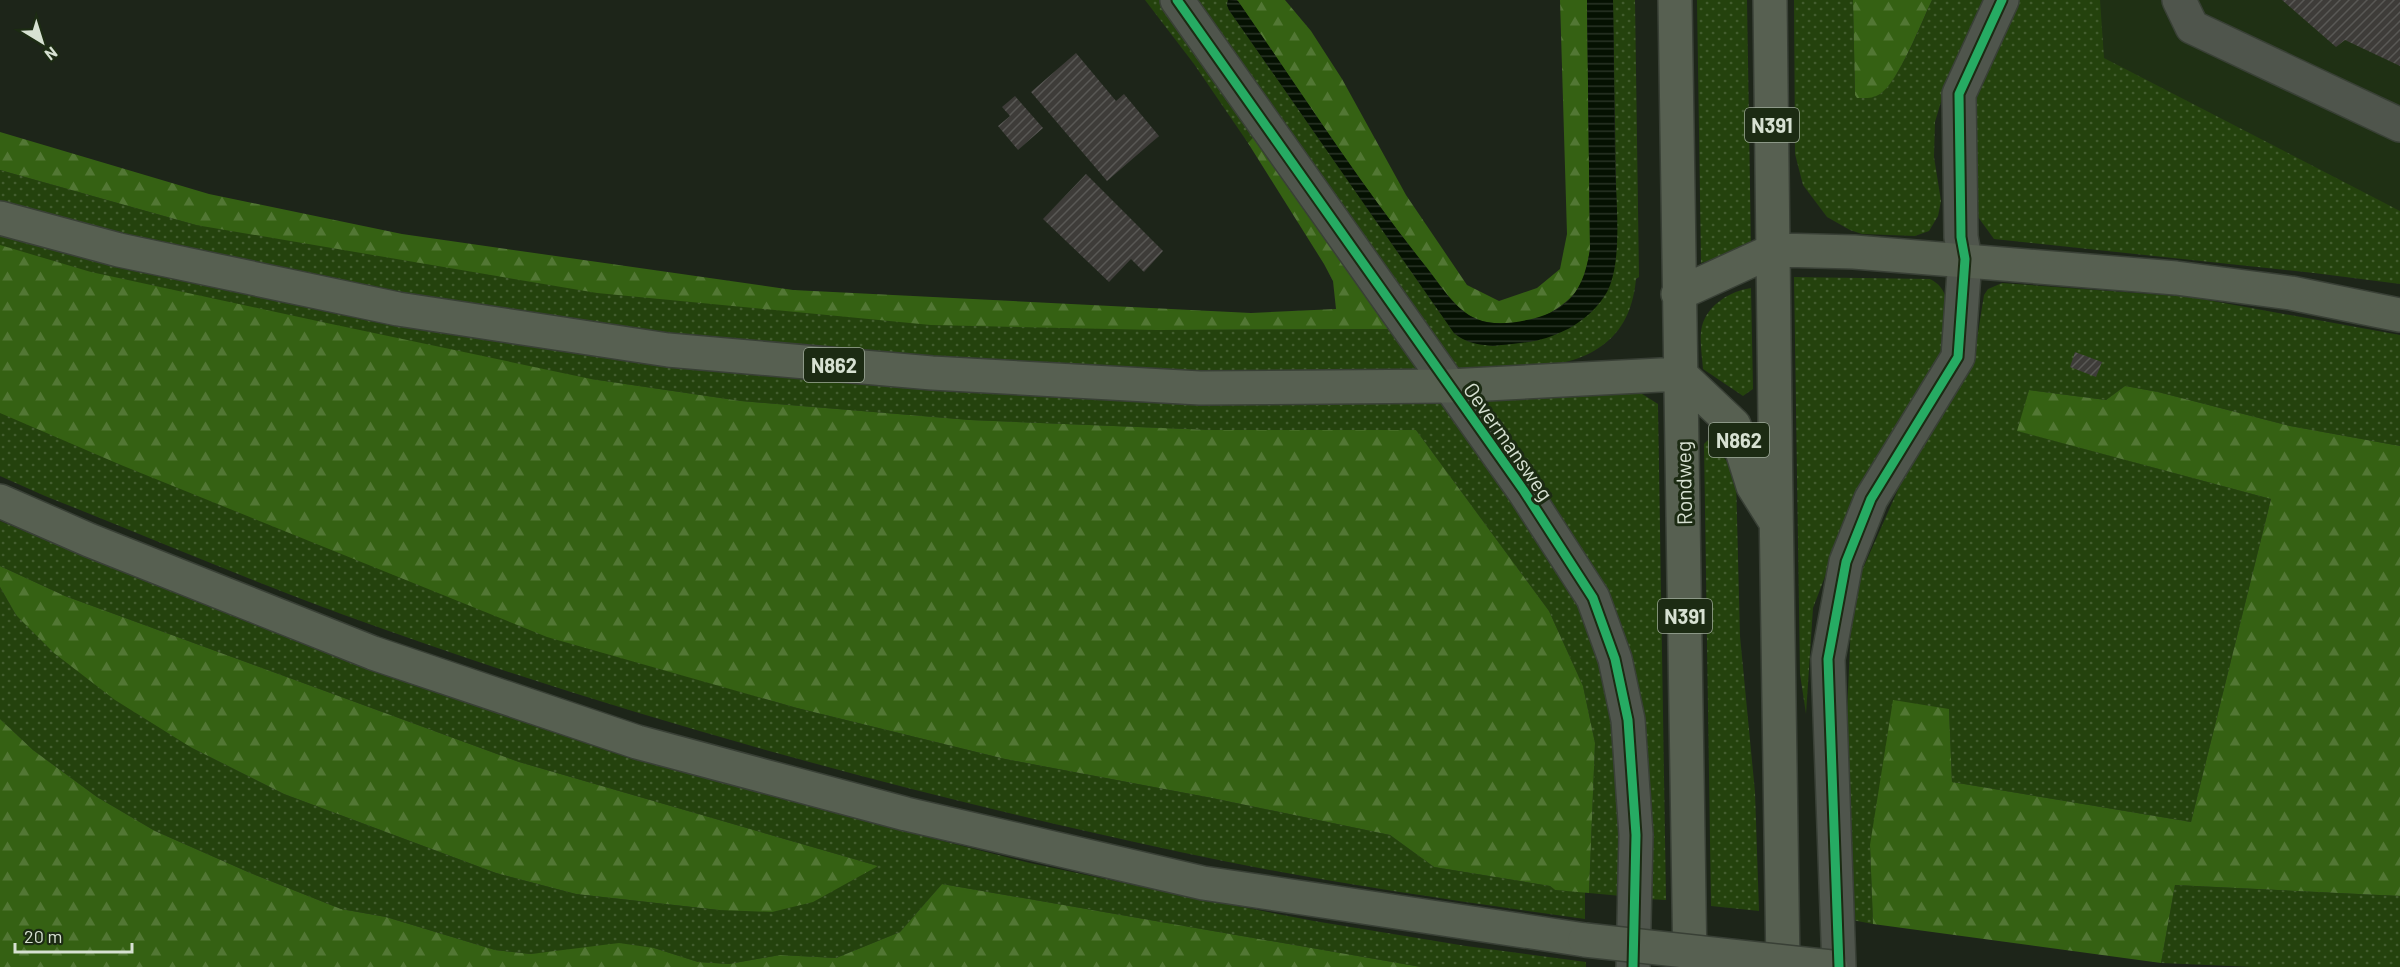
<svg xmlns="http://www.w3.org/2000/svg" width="2400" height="967" viewBox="0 0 2400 967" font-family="Barlow,sans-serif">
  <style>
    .built { fill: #1f3014 }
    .grass { fill: url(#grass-dots) }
    .forest { fill: url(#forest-firs) }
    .water { fill: url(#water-rules) }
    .building { fill: url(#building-hatch) }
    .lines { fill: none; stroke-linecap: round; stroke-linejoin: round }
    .minor-casing { stroke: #394036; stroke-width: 36 }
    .major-casing { stroke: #394036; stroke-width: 36 }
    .minor { stroke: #4f554c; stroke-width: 33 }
    .major { stroke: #576051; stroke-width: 33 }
    .major-bridge-casing { stroke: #394036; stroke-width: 36; stroke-linecap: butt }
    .major-bridge { stroke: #576051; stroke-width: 33 }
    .cycleway-casing { stroke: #1c2b13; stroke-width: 13 }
    .cycleway { stroke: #26ab63; stroke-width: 9 }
    .labels { text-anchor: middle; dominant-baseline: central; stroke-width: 6; stroke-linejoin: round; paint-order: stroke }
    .shield { fill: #1c2b13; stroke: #9faa99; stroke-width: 1.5 }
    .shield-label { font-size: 20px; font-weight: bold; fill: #d7e1d2 }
    .street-label { font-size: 21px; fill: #d7e1d2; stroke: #1c2b13 }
  </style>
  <defs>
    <pattern id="grass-dots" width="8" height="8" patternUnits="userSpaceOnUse" patternTransform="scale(1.5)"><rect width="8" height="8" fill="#24420d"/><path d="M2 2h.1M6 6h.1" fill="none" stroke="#435d2f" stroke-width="1.8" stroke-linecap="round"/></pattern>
    <pattern id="forest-firs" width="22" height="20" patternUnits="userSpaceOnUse" patternTransform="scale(1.5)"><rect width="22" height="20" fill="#356113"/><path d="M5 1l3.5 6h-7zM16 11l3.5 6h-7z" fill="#527734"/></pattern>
    <pattern id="water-rules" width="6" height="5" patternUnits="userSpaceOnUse" patternTransform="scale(1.5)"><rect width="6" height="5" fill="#051102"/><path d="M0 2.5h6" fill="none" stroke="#293326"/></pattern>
    <pattern id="building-hatch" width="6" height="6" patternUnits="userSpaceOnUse" patternTransform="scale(1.5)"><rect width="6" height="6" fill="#3e3c39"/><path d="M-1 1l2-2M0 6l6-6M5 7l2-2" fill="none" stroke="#595855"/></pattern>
  </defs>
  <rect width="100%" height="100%" fill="#1d2519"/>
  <path class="built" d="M 2097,0 L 2400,0 L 2400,256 L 2064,190 Z"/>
  <path class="grass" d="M 1145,0 L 1165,0 L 1259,131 L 1248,143 L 1194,64 Z
    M 1195,0 L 1228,0 L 1227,5 L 1229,10 L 1454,333 L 1461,338 L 1478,344 L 1493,346 L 1539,340 L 1612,273 L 1617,244 L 1613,0 L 1635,0 L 1639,277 L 1636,279 C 1627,378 1530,367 1456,372 Z
    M 1697,0 L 1747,0 L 1751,248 L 1701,263 Z
    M 1794,0 L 1853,0 L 1855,95 C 1862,96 1872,99 1878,95 C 1898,84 1922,22 1932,0 L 1986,0 L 1946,85 L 1935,122 L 1934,157 L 1941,201 L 1938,216 L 1929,231 L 1915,236 L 1862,234 L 1850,230 L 1827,217 L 1803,185 L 1795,154 Z
    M 2018,0 L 2100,0 L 2104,58 L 2400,211 L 2400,284 L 2314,273 L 1994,239 L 1978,217 L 1971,135 L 1974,102 L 1983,72 Z
    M 0,170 L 196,225 L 1157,330 L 1394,329 L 1421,373 L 1249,375 L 874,358 L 556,322 L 212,259 L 0,203 Z
    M 0,232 L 457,330 L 1441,398 L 1575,590 L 1607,671 L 1619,796 L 1621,896 L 1589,893 L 1595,743 L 1583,686 L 1549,611 L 1416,430 L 1211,430 L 970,420 L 741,401 L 591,379 L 547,636 L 797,708 L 1005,759 L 1212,798 L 1390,835 L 1434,867 L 1550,886 L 1555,890 L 1585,892 L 1585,919 C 1450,900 1314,881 1180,852 C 897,791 616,714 344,615 C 243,578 144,535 45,496 L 0,476 Z
    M 1794,277 L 1930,279 C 1953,290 1948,318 1949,340 L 1843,529 L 1813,608 L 1806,714 L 1800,674 Z
    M 2002,283 L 2191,297 L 2400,335 L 2400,446 L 2290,426 L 2158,392 L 2125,386 L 2106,400 L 2029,390 L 2018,431 L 2271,499 L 2191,822 L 1952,782 L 1949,709 L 1870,845 L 1873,924 L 1852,920 L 1845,760 L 1851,622 L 1860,575 L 1917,447 L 1974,357 L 1984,295 L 1988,289 Z
    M 1751,288 L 1753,389 L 1743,396 L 1703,369 C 1702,356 1699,338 1702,326 C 1708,304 1731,291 1751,288 Z
    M 1639,392 L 1658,404 L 1666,900 L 1646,899 L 1637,706 L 1481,405 L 1480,399 Z
    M 1708,440 L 1732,467 L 1736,478 L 1740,636 L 1755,792 L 1759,911 L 1711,906 L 1704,444 Z
    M 0,521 L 208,606 L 411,683 L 743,787 L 868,822 L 1030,863 L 1181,895 L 1314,921 L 1466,946 L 1586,962 L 1586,967 L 1421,967 L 942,884 L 900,932 L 836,958 L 780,955 L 729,964 L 698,962 L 654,948 L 531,954 L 495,950 L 386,917 L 341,909 L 248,872 L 155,831 L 97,797 L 33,750 L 0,719 L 0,587 L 16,615 L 192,748 L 284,794 L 496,873 L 576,894 L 719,910 L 878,866 L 519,762 L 65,596 L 0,566 Z
    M 2175,885 L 2400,896 L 2400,967 L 2253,967 L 2161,963 Z"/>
  <path class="forest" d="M 1237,0 L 1285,0 L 1311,31 L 1342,79 L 1406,195 L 1467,285 L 1499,301 L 1537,288 L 1560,269 L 1567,234 L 1560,0 L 1587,0 L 1590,249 C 1585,283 1578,297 1548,314 C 1531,323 1494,327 1476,319 C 1455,310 1440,284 1426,267 C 1358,182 1299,89 1237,0 Z
    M 1853,0 L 1932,0 C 1922,21 1898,83 1880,94 C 1872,99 1865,98 1857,98 L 1855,95 Z
    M 1259,131 L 1394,329 L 1157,330 L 931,325 L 597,293 L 196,225 L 0,170 L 0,132 L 209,194 L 402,234 L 793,290 L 1251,313 L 1336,309 L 1333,281 L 1324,264 L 1248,143 Z
    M 0,245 L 91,272 L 322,322 L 591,379 L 741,401 L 970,420 L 1211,430 L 1416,430 L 1549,611 L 1583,686 L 1595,743 L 1589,893 L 1555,890 L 1550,886 L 1434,867 L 1390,835 L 1212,798 L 1005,759 L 797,708 L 547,637 L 121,465 L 0,413 Z
    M 2125,386 L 2158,392 L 2290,426 L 2400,446 L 2400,896 L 2175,885 L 2161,963 L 1873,924 L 1870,845 L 1893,700 L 1949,709 L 1952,782 L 2191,822 L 2271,499 L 2017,431 L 2029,390 L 2106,400 Z
    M 0,566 L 65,596 L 519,762 L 878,866 L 813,902 L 772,912 L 719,910 L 576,894 L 496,873 L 284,794 L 192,748 L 115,700 L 54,653 L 16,615 L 0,587 Z
    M 0,719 L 33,750 L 97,797 L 155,831 L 248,872 L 341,909 L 386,917 L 495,950 L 531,954 L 619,943 L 654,948 L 698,962 L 729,964 L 780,955 L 836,958 L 900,932 L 942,884 L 1421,967 L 0,967 Z"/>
  <path class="water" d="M 1228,0 L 1238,1 C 1300,90 1359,183 1427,268 C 1440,285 1456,311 1477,319 C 1495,327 1521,322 1539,317 C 1574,307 1585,282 1590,249 L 1587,0 L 1613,0 C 1614,55 1614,110 1615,165 C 1616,199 1623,262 1607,292 C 1591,320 1560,337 1529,342 C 1504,345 1475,351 1454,333 L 1229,10 L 1227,5 Z"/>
  <path class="building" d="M 2282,0 L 2400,0 L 2400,66 L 2345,40 L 2336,47 Z
    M 1076,53 L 1116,101 L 1124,94 L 1159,136 L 1107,181 L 1031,92 Z
    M 1015,96 L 1043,128 L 1018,150 L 998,126 L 1010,116 L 1002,107 Z
    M 1086,174 L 1163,251 L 1144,272 L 1131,259 L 1109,282 L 1043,219 Z
    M 2075,352 L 2102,362 L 2096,377 L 2070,367 Z"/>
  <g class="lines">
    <defs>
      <path id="minor" d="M 1177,0 L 1524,491 L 1593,598 L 1615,659 L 1628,720 L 1636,835 L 1633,967
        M 2179,0 L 2192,27 L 2400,125
        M 1839,967 L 1828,659 L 1846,562 L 1871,499 L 1958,357 L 1965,259 L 1961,237 L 1959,94 L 2002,0"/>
      <path id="major" d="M 1675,0 L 1690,967
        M 1770,0 C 1775,322 1776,645 1783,967
        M 0,218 L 119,250 L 398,309 L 668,350 L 932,373 L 1200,388 L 1448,386 L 1680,374 L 1734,425 L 1753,486 L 1775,521
        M 1678,294 L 1774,250 L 1854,252 L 2176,278 L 2291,293 L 2400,315
        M 0,501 L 89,540 L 373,653 L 637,742 L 906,814 L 1203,883 L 1585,940"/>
    </defs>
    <use href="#minor" class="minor-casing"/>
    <use href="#major" class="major-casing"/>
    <use href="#minor" class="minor"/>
    <use href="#major" class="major"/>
    <defs>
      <path id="major-bridge" d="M 1585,940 L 1831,967"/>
    </defs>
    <use href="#major-bridge" class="major-bridge-casing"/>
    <use href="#major-bridge" class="major-bridge"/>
    <defs>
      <path id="cycleway" d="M 1177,0 L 1524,491 L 1593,598 L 1615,659 L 1628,720 L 1636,835 L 1633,967
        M 1839,967 L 1828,659 L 1846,562 L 1871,499 L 1958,357 L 1965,259 L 1961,237 L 1959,94 L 2002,0"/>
    </defs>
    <use href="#cycleway" class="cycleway-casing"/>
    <use href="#cycleway" class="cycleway"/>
  </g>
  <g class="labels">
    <g class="shield">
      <rect x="1745" y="108" width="54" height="34" rx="4.5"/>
      <rect x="804" y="348" width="60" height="34" rx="4.5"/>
      <rect x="1709" y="423" width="60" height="34" rx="4.5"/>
      <rect x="1658" y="599" width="54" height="34" rx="4.5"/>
    </g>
    <g class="shield-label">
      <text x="1772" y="125">N391</text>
      <text x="834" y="365">N862</text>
      <text x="1739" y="440">N862</text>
      <text x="1685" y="616">N391</text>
    </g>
    <g class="street-label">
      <text transform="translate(1509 441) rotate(55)">Oevermansweg</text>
      <text transform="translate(1683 483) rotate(-91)">Rondweg</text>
    </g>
  </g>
  <g transform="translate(42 42) rotate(142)" stroke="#1c2b13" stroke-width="4.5" paint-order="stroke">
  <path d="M0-4.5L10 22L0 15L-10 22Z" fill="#d7e1d2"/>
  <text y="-9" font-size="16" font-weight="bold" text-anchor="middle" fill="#d7e1d2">N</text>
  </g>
  <path d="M15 943v9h117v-9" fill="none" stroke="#d7e1d2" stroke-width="3"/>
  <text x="24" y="943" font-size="18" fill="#d7e1d2" stroke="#1c2b13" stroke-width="4.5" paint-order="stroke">20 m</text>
</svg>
